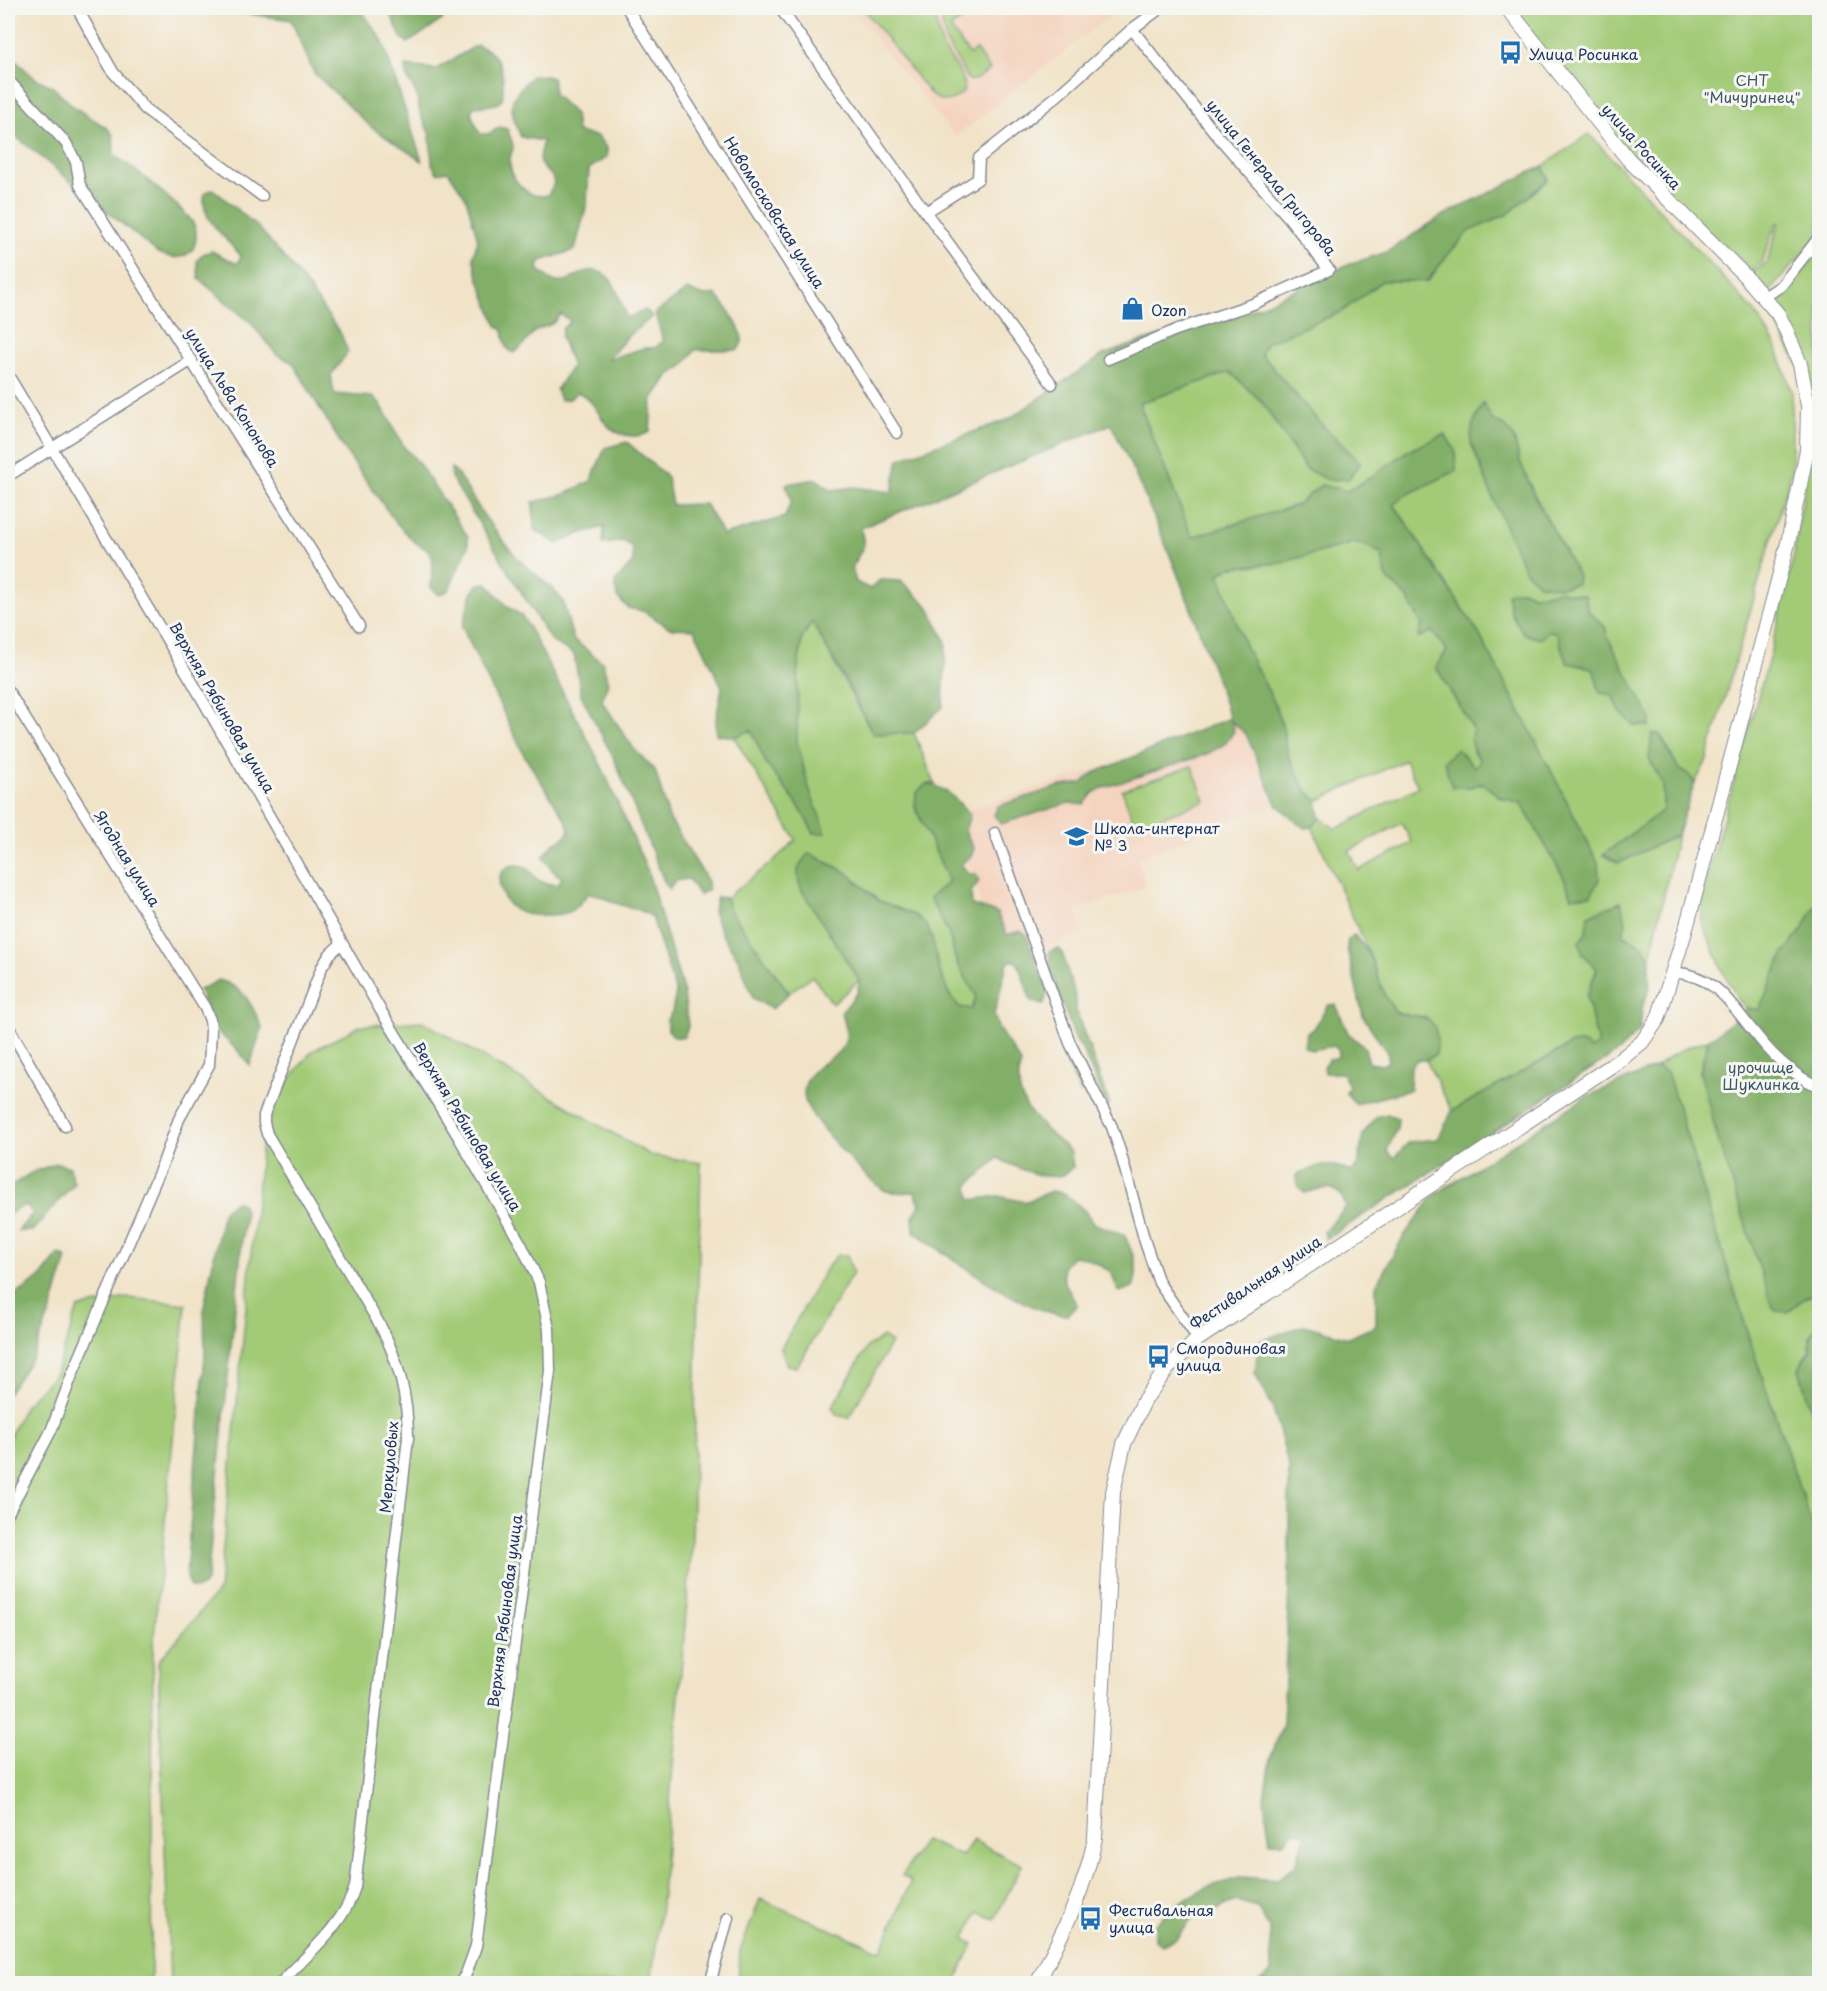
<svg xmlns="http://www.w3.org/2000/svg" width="1827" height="1991" viewBox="0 0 1827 1991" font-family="'Playpen Sans',sans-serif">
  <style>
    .built { fill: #f4d4bf }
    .green { fill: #a3cb77; stroke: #5f7d6a; stroke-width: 1.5; fill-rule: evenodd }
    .forest { fill: #82af68; stroke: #4e6f63; stroke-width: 1.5 }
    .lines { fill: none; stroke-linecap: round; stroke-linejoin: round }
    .minor-casing { stroke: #868992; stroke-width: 13 }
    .major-casing { stroke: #868992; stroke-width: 16 }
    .minor { stroke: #fff; stroke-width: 10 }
    .major { stroke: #fff; stroke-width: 14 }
    .labels { text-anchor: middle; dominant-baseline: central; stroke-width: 6; stroke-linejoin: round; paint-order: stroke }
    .poi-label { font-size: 15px; fill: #1b2f5e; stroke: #f6f6f2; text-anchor: start }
    .park-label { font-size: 15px; fill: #3d5664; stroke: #f6f6f2 }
    .street-label { font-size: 15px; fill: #1b2f5e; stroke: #f6f6f2 }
  </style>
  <rect width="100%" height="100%" fill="#f6f6f2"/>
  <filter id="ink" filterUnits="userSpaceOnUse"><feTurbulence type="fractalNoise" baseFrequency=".0167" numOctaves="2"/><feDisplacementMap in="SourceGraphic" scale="12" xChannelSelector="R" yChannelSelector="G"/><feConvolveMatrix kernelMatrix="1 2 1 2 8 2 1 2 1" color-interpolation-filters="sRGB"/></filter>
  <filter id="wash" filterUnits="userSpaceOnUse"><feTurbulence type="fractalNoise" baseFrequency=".008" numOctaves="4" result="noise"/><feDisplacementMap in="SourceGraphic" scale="24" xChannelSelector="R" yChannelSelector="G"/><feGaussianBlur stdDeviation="1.35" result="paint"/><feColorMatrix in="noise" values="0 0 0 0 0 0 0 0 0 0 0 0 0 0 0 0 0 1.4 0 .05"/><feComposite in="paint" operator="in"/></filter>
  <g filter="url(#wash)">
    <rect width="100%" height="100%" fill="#f1e3c7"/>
    <path class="built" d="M 851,8 L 1120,8 L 955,137 Z
      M 1238,720 L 1273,805 L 1138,858 L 1146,887 L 1076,910 L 1083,934 L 999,962 L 953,814 L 1110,765 Z"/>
    <path class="green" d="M 863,8 L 931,8 C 938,21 937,36 944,49 C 951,60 968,79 963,92 C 952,102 943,104 931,95 Z
      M 937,8 L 956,8 L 964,18 L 950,28 L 969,54 L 976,50 L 990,69 L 977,79 L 970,81 L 967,78 L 945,40 L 941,16 Z
      M 1504,8 L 1819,8 L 1819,236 L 1764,297 L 1745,276 L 1767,263 L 1779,223 L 1776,224 L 1762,262 L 1744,274 L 1608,132 Z
      M 1589,134 L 1754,311 L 1775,344 L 1792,392 L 1792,469 L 1706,762 L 1695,783 L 1688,774 L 1679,769 L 1660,734 L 1649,758 L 1663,785 L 1663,810 L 1603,855 L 1619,863 L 1677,835 L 1650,959 L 1643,946 L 1589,915 L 1584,954 L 1597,968 L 1587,996 L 1598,1044 L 1591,1049 L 1582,1043 L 1571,1044 L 1452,1111 L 1426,1060 L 1436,1054 L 1426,1017 L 1396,1013 L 1385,996 L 1369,953 L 1312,827 L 1320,818 L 1336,829 L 1418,787 L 1405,760 L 1317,801 L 1305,789 L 1288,755 L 1283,729 L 1274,702 L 1245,646 L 1219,574 L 1230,567 L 1280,563 L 1353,543 L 1365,545 L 1381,553 L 1387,578 L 1408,598 L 1422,625 L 1419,637 L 1432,630 L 1447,651 L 1436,667 L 1473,729 L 1473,752 L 1480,760 L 1475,768 L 1471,787 L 1482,783 L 1500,797 L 1521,803 L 1564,878 L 1572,897 L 1598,863 L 1542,753 L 1479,634 L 1394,504 L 1404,496 L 1370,478 L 1347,491 L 1321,485 L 1297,505 L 1192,537 L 1139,403 L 1230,372 L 1262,402 L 1306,469 L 1360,463 L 1318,421 L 1261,354 L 1266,342 L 1341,312 L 1382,281 L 1428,281 L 1446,257 L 1469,231 L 1508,214 L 1548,180 L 1543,166 ZM 1483,404 L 1492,420 L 1506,427 L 1514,438 L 1519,459 L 1532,490 L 1578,576 L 1497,508 L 1471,443 ZM 1522,590 L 1533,595 L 1587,610 L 1605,627 L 1621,713 L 1613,695 L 1593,668 L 1567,663 L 1556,632 L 1548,631 ZM 1402,823 L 1412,843 L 1359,870 L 1349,851 Z
      M 1819,250 L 1819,899 L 1802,930 L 1784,953 L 1759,1010 L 1746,1008 L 1738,999 L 1723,972 L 1702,922 L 1701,897 L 1770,655 L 1794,555 L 1810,453 L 1804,376 L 1765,302 L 1790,287 Z
      M 812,622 L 873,734 L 914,733 L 935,784 L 926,784 L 915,807 L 949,881 L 930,899 L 949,934 L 956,961 L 976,996 L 972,1009 L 959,1007 L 950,996 L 939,970 L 932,938 L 916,916 L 878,900 L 846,872 L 801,889 L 859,980 L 833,1004 L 812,976 L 789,993 L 729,909 L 726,898 L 771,863 L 796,840 L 734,737 L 751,730 L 767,765 L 798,805 L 814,833 L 825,832 L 809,789 L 797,742 L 798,668 L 802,638 Z
      M 1192,766 L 1205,801 L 1135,826 L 1122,790 Z
      M 422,1021 L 650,1155 L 701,1163 L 692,1543 L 661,1905 L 651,1983 L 170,1983 L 158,1662 L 219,1590 L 265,1110 L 312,1051 L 360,1026 Z
      M 1708,1040 L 1700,1072 L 1787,1312 L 1803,1299 L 1819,1291 L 1819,1323 L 1810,1336 L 1810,1351 L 1804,1358 L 1799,1369 L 1819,1436 L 1819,1546 L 1751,1344 L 1667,1072 L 1656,1067 C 1672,1054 1688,1045 1708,1040 Z
      M 837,1255 L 847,1255 L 853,1273 L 797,1367 L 787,1365 L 781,1348 L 825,1270 Z
      M 127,1298 L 186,1304 L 153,1647 L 151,1983 L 8,1983 L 8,1440 L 25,1405 L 56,1373 L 78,1308 Z
      M 883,1337 L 891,1343 L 849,1418 L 837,1415 L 832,1407 L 868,1346 Z
      M 924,1840 L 962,1856 L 973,1840 L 1022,1865 L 995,1919 L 978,1912 L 964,1940 L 973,1944 L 955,1983 L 738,1983 L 740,1951 L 760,1899 L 881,1951 L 911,1881 L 902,1876 Z"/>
    <path class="forest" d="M 229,8 L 360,8 L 382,40 L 422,161 L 372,128 L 314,73 L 291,20 L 236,12 Z
      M 388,8 L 447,8 L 442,20 L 408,43 L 401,37 Z
      M 477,45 C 485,48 495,54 499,63 C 503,69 505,95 501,101 C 495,107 480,106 473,107 L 471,114 L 480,134 L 488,134 L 500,127 L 507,129 C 509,134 513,142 513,147 C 512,154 508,159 510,166 C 513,183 530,200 548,195 L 554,183 L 552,176 C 535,162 538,161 543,141 L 521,137 C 508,105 507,101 532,76 L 547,76 L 553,79 L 554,94 L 575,114 L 577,132 L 598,137 L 607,149 L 607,157 L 589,169 L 587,203 L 575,250 L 540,261 L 538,269 C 543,274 550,281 557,282 C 575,285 587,257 610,279 C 616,285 623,308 627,318 L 646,310 L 652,317 L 627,337 L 608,359 L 644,348 L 655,348 L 663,341 L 655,313 L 687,290 L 705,296 L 715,294 C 723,301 743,329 742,341 C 742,344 739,347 738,350 L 695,350 L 683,366 L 669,375 L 652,400 L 650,432 C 643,435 640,436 632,436 C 598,434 603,403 577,392 L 570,399 L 560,400 L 556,390 L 572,366 L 561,337 L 563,328 L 571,321 L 560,314 C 551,329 549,323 537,330 C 528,335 527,346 513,353 L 506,347 L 503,331 L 496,324 L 478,277 L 473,257 L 478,240 L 466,198 L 448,171 L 437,173 L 432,164 L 430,135 L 420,113 L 416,93 L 406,76 L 406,66 C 417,69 425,66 435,70 Z
      M 8,54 L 35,78 L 53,87 L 74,107 L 107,128 L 113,135 L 114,155 C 136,170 154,184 173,202 C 180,209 188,215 193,223 C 198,232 197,247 189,253 C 178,261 170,257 158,253 L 8,130 Z
      M 1543,166 L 1548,179 L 1508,214 L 1469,231 L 1446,257 L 1427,281 L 1382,281 L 1341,312 L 1266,343 L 1261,354 L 1318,421 L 1361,463 L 1348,479 L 1328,480 L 1306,469 L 1262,402 L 1230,372 L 1139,403 L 1192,537 L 1297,505 L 1321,485 L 1347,491 L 1370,478 L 1406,452 L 1445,434 L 1455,450 L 1456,471 L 1404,496 L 1394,505 L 1479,634 L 1542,753 L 1598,863 L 1599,879 L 1591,895 L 1572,897 L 1564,878 L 1521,803 L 1500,797 L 1482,783 L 1471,787 L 1452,787 L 1444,761 L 1457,749 L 1475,767 L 1480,760 C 1471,749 1469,742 1473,729 L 1436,667 L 1447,651 L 1432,631 L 1418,638 L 1422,625 L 1408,598 L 1387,578 L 1381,553 L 1365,545 L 1353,543 L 1280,563 L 1230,567 L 1219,574 L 1245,646 L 1274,702 L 1283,729 L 1288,755 L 1305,789 L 1317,801 L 1320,818 L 1312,827 L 1304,828 L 1276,804 L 1246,734 L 1232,722 L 1234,731 L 1226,743 L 1207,754 L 1100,789 L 1093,793 L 1084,805 L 1069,803 L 1001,824 L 994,815 L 998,806 L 1061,786 L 1082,783 L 1094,773 L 1227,719 L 1230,720 C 1197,619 1158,519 1111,424 L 861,528 L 864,545 L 852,568 L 856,582 L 870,589 L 880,580 L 901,581 L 928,606 L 946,642 L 943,707 L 914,733 L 873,734 L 846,681 L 812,622 L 802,638 L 798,668 L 797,742 L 809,789 L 826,833 L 814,833 L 798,805 L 767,765 L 751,730 L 734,737 L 716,734 L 716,720 L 722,687 L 694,629 L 670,628 L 643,611 L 628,608 L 617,597 L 615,582 L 633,562 L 632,547 L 623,541 L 603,544 L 604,527 L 582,533 L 557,544 L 534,529 L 533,502 L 565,494 L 591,481 L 605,448 L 627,442 L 667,477 L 672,505 L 705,504 L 723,535 L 785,517 L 791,501 L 786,484 L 816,479 L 832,490 L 853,487 L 892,492 L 899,459 L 1009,419 L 1103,355 L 1140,342 L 1261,306 L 1347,265 L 1387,252 L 1442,216 Z
      M 213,189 L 259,228 L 303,280 L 341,334 L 348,352 L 331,375 L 334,394 L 372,397 L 380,403 L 404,447 L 417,461 L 468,537 L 468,547 L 448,591 L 439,595 L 431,587 L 433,559 L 429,551 L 413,541 L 394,520 L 344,449 L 293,363 L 276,354 L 251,323 L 199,279 L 197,261 L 203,254 L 212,251 L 237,264 L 241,256 C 227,238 198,219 205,193 Z
      M 1483,403 L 1492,420 L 1506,427 L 1514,438 L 1519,459 L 1535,497 L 1578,576 L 1577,584 L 1559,587 L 1539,584 L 1526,572 L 1497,508 L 1471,443 L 1472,426 Z
      M 451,468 L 458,475 L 484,516 L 517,558 L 554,590 L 563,601 L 573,639 L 603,663 L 608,682 L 602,701 L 634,749 L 655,770 L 669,818 L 707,880 L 708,890 L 699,895 L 689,879 L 675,881 L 669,889 L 664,881 L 615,761 L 581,695 L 574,654 L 551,641 L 451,477 Z
      M 487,583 L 506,605 L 522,616 L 532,633 L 601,765 L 647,869 L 684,994 L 688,1026 L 684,1037 L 675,1037 L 668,1030 L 667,1020 L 672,1012 L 676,993 L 652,917 C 640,908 628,908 616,903 C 606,899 599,894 589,893 C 572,913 568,916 541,915 C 532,915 522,915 514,909 C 498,898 490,865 518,865 C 530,865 531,876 540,881 C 545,884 553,884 558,885 L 562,877 L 554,872 L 543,857 L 554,843 L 563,839 L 569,831 L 567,822 L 525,757 L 462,627 L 472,593 L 477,585 Z
      M 1522,590 L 1533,595 L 1560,591 L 1586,596 L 1587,610 L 1605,627 L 1607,636 L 1651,719 L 1650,726 L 1635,726 L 1621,713 L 1613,695 L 1600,693 L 1593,668 L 1567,663 L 1556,632 L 1548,631 L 1540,639 L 1524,634 L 1511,613 L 1507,593 Z
      M 1652,734 L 1659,734 L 1679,769 L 1688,774 L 1695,783 L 1677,835 L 1619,863 L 1603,855 L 1663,810 L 1663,785 L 1649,758 Z
      M 926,784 C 944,785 959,802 970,815 L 965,831 L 974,849 L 971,856 L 961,864 L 969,874 L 976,874 L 979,881 L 971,892 L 972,905 L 997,913 L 1007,935 L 1020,931 L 1026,934 L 1048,992 L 1043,1005 L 1031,1001 L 1018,963 L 1012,960 L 1007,964 L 994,1014 L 998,1028 L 1021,1063 C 1009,1105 1044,1127 1071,1152 L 1073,1167 C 1070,1169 1065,1174 1062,1175 C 1044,1181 1013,1166 998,1158 L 968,1186 L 971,1200 L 998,1196 L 1025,1202 L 1051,1191 L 1064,1193 L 1085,1211 L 1093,1223 L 1125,1236 C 1133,1256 1141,1266 1133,1287 L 1119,1292 L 1110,1271 L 1086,1258 L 1072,1256 L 1063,1268 L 1064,1282 L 1077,1305 L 1067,1315 C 1025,1314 961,1263 925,1240 L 914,1231 L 913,1217 L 920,1205 L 915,1192 C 906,1192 891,1194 884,1190 C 866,1179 810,1119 805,1100 C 804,1097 804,1090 805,1086 C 813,1054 863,1061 841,1013 L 858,992 L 859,980 L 801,889 C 795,872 797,866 809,853 L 846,872 L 878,900 L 916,916 L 926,925 L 932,938 L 939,970 L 950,996 L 959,1007 L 972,1009 L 976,996 L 956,961 L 949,934 L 930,898 L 949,881 L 915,807 L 916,793 Z
      M 717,897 L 726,898 L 729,909 L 789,993 L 772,1009 L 753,998 L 738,958 L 722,935 L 713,911 Z
      M 1819,899 L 1819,1291 L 1803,1299 L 1787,1312 L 1776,1311 L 1772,1306 L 1718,1139 L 1700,1072 L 1708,1040 L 1732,1022 L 1746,1008 L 1759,1010 L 1784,953 L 1802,930 Z
      M 1621,902 L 1626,923 L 1623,935 L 1643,946 L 1650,959 L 1649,976 L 1650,987 L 1642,1008 L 1640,1030 L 1619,1051 L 1326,1239 L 1324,1232 L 1346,1207 C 1338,1182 1325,1187 1304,1193 L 1297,1185 L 1297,1175 C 1321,1163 1326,1161 1351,1172 L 1358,1165 L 1363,1134 L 1376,1117 L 1387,1114 L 1398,1118 L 1397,1129 L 1387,1150 L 1394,1158 L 1409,1142 L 1438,1139 L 1452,1111 L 1571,1044 L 1582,1043 L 1591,1049 L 1598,1044 L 1587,996 L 1597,969 L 1583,954 L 1579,942 L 1586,933 L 1589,915 Z
      M 1354,935 L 1369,953 L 1385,996 L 1396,1013 C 1427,1018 1441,1015 1436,1054 L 1426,1060 L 1417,1060 L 1411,1066 L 1410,1090 L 1356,1104 L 1346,1093 L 1349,1086 L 1342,1073 L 1325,1073 L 1324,1065 L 1329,1059 L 1337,1058 L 1339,1051 L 1334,1046 L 1311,1050 L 1304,1046 L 1307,1032 L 1314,1029 L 1328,1005 L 1336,1005 L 1348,1033 L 1365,1048 L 1369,1063 L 1382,1065 L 1388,1062 L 1388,1054 L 1363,1016 L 1347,948 L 1348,940 Z
      M 1058,948 L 1062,952 L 1076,999 L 1076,1011 L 1109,1103 L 1107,1106 L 1081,1047 L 1076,1041 L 1051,971 L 1049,952 Z
      M 219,980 C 245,987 252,1005 262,1028 L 250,1065 L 241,1054 L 210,1024 L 199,990 Z
      M 1064,1053 L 1068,1054 L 1085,1090 L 1084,1093 L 1080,1092 L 1064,1057 Z
      M 1656,1067 L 1667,1072 L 1751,1344 L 1819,1546 L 1819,1983 L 1257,1983 L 1271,1973 L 1270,1930 L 1257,1907 L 1237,1901 L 1225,1905 L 1214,1912 L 1194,1917 L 1176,1939 L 1162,1945 L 1155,1940 L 1155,1925 L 1171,1908 L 1208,1887 L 1242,1877 L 1276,1880 L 1295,1866 L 1306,1835 L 1295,1831 L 1283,1842 L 1270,1842 L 1264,1799 L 1270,1759 L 1283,1724 L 1289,1587 L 1289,1467 L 1273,1408 L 1255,1373 L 1259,1341 L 1304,1325 L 1348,1338 L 1376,1326 L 1376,1285 L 1404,1236 L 1434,1195 L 1586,1097 Z
      M 57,1163 L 70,1167 L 74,1184 L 32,1231 L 18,1231 L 33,1213 L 26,1205 L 16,1209 L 8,1216 L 8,1188 L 31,1173 Z
      M 235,1201 L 242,1204 L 245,1212 L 207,1580 L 203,1586 L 197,1589 L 190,1587 L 186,1573 L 205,1355 L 204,1307 L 223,1211 Z
      M 59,1254 L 67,1258 L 52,1308 L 32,1358 L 8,1393 L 8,1347 L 12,1343 L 8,1332 L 16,1315 L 8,1308 L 8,1289 L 17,1294 L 40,1278 Z
      M 1819,1323 L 1819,1436 L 1799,1369 L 1804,1358 L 1810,1351 L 1810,1336 Z"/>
  </g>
  <g filter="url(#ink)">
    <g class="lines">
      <defs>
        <path id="minor" d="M 77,8 L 113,72 L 145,109 L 262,196
          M 627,8 L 897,433
          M 780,8 L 930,218 L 1052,384
          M 8,80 L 66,143 L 76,162 L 80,185 L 359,626
          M 926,212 L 978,179 L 979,158 L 1057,96 L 1132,29
          M 1764,297 L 1781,286 L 1820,236
          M 1108,359 L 1176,330 L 1253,304 L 1329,270 L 1289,218 L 1215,133 L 1132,29 L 1161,8
          M 8,375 L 190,678 L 381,1011 L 458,1136 L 521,1244 L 539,1282 L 549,1329 L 550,1371 L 476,1946 L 466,1974 L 459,1984
          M 8,476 L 192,360
          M 8,691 L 205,1008 L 210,1020 L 211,1031 L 209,1065 L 179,1119 L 163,1163 L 72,1375 L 51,1431 L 8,1513
          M 995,833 L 1070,1043 L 1112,1127 L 1120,1151 L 1145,1242 L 1159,1283 L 1198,1339
          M 1673,972 C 1719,976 1731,1006 1758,1037 C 1769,1051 1781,1063 1795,1073 C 1802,1078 1810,1084 1820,1086
          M 8,1026 L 65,1126
          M 280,1984 C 307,1954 343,1927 355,1887 L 408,1438 C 408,1397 399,1361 380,1325 L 267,1134 L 264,1123 L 264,1115 L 322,967 L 330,954 L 342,943
          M 710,1984 L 728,1918"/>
        <path id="major" d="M 1037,1984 C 1061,1936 1085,1891 1095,1838 L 1113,1492 L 1124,1444 L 1145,1399 L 1167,1369 L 1198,1339 L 1620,1060 L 1642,1042 L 1658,1019 L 1687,925 L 1788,543 L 1807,450 L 1808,406 L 1800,364 L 1787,332 L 1778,314 L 1745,276 L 1628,159 L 1507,8"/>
      </defs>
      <use href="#minor" class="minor-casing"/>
      <use href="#major" class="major-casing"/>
      <use href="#minor" class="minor"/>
      <use href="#major" class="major"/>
    </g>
  </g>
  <defs>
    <symbol id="bus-bare" viewBox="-9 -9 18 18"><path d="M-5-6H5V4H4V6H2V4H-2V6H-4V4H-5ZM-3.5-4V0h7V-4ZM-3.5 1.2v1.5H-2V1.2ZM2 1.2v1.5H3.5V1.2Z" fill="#1f6fb2" stroke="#f6f6f2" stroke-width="2.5" paint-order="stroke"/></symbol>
    <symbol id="shop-bare" viewBox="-9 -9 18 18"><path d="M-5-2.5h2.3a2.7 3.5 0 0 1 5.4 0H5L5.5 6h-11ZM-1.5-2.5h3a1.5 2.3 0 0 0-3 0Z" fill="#1f6fb2" stroke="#f6f6f2" stroke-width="2.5" paint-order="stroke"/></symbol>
    <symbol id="school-bare" viewBox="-9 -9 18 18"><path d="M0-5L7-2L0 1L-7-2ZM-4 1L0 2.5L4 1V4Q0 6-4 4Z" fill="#1f6fb2" stroke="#f6f6f2" stroke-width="2.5" paint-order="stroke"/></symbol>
  </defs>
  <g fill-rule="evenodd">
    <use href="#bus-bare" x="1494" y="36" width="33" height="33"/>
    <use href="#shop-bare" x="1116" y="292" width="33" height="33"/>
    <use href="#school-bare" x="1060" y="820" width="33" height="33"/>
    <use href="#bus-bare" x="1142" y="1340" width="33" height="33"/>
    <use href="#bus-bare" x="1074" y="1902" width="33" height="33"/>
  </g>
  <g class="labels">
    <g class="poi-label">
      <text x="1529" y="53">Улица Росинка</text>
      <text x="1151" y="309">Ozon</text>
      <text x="1094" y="827">Школа-интернат<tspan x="1094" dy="17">№ 3</tspan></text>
      <text x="1176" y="1347">Смородиновая<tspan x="1176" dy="17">улица</tspan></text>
      <text x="1109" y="1909">Фестивальная<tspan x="1109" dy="17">улица</tspan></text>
    </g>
    <g class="park-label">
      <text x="1752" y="79">СНТ<tspan x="1752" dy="17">"Мичуринец"</tspan></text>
      <text x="1761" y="1066">урочище<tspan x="1761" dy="17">Шуклинка</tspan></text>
    </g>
    <g class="street-label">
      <text transform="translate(1642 146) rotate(48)">улица Росинка</text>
      <text transform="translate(1272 177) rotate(51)">улица Генерала Григорова</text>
      <text transform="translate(775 212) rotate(58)">Новомосковская улица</text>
      <text transform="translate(233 397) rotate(58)">улица Льва Кононова</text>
      <text transform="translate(223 707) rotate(60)">Верхняя Рябиновая улица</text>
      <text transform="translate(128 858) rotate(58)">Ягодная улица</text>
      <text transform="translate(468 1126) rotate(59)">Верхняя Рябиновая улица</text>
      <text transform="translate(1255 1282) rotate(-34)">Фестивальная улица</text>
      <text transform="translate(388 1467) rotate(-85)">Меркуловых</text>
      <text transform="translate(504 1611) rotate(-83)">Верхняя Рябиновая улица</text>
    </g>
  </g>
  <rect width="1827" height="1991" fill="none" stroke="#f6f6f2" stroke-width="30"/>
</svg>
